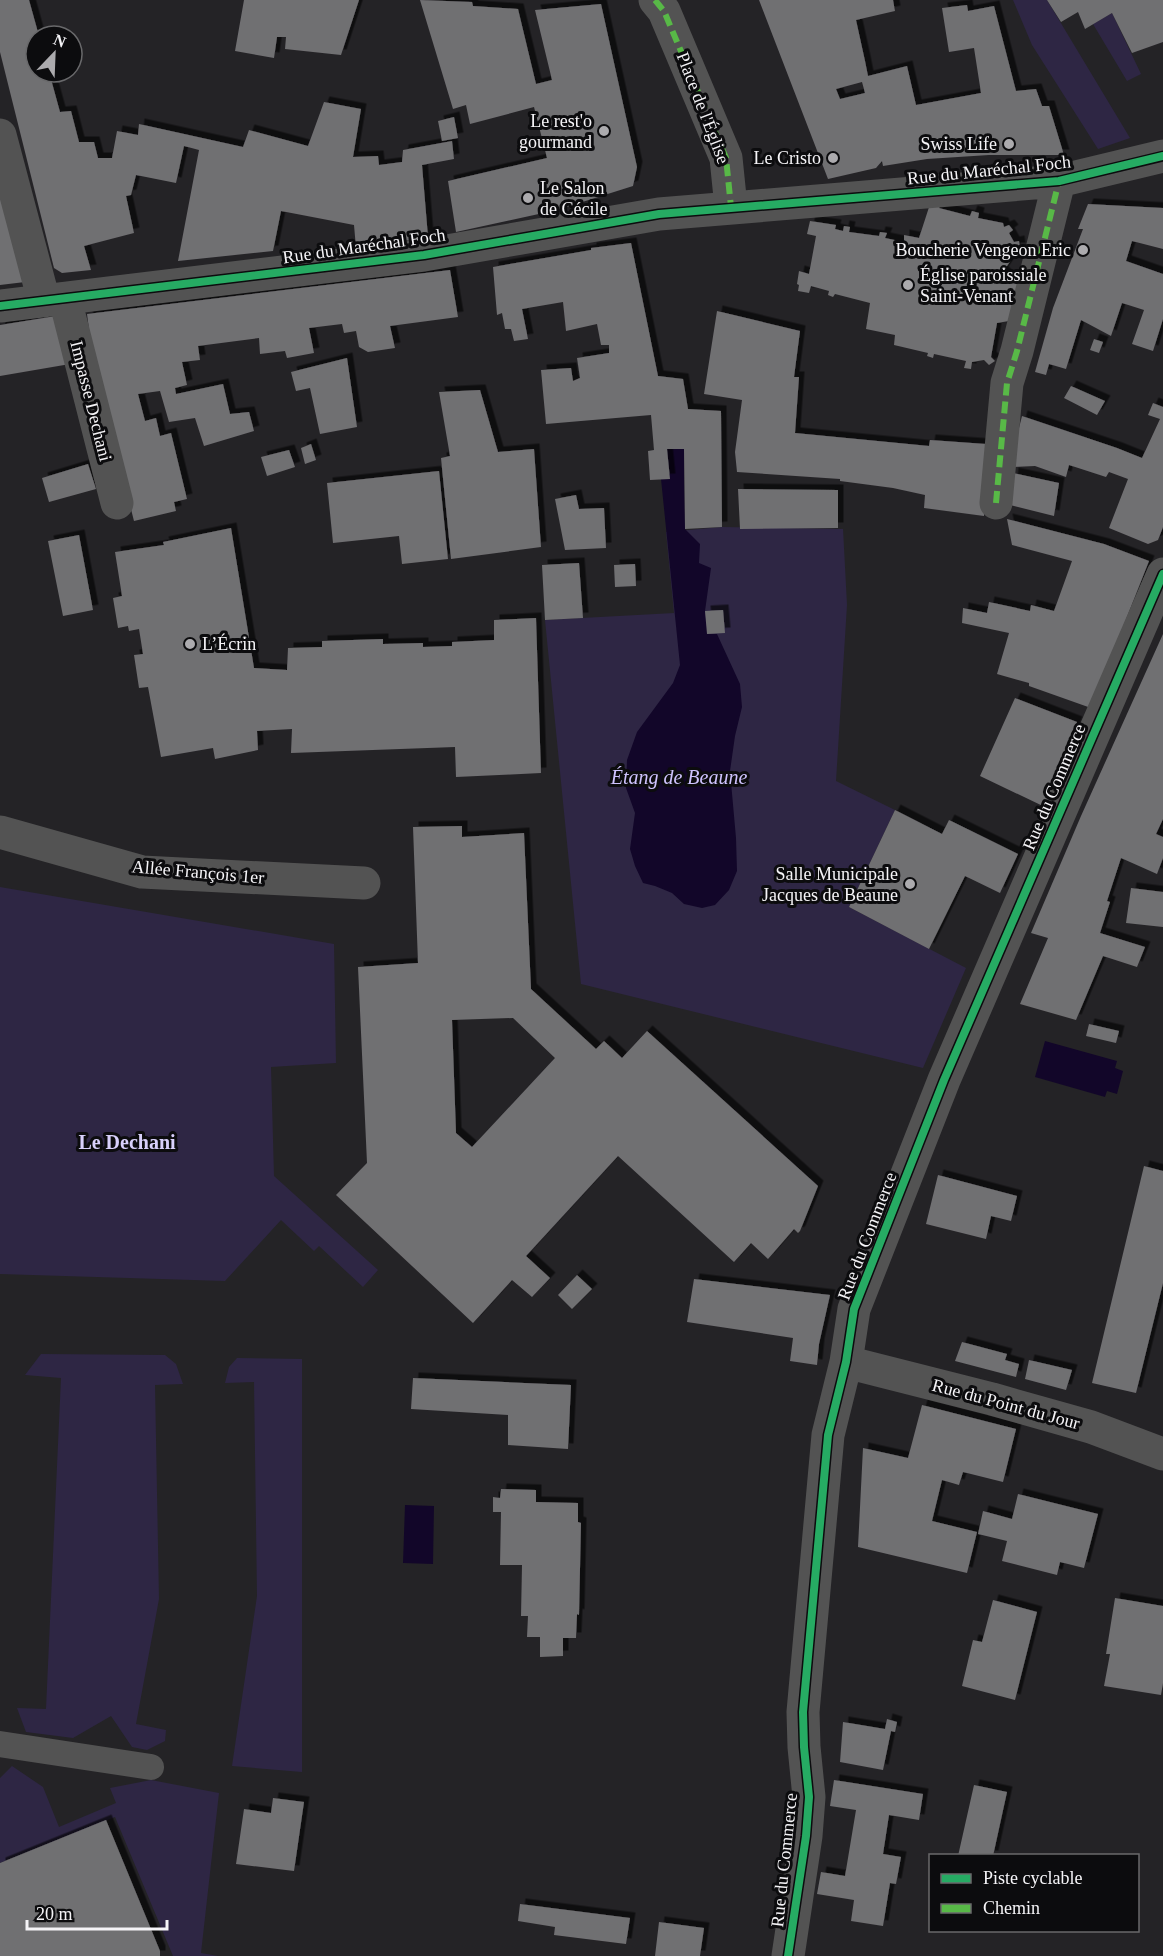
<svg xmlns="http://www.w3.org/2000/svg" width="1163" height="1956" viewBox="0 0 1163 1956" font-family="Georgia,serif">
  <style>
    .green { fill: #2e2644 }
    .water { fill: #120629 }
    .building { fill: #706f72; fill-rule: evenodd; filter: url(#shadow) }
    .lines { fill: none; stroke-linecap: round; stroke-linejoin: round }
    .lane { stroke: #535353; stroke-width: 26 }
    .street { stroke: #535353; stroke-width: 33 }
    .quiet { stroke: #58b947; stroke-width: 6; stroke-dasharray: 12 6; stroke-linecap: butt }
    .cycleway-casing { stroke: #0c0c0e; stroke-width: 11 }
    .cycleway { stroke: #26ab63; stroke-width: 8 }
    .poi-dot { fill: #acabae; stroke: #0c0c0e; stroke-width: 2 }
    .labels { text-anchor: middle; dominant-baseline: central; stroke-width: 6; stroke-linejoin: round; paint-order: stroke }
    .street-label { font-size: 18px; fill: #f5f4f7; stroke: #0c0c0e }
    .poi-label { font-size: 18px; fill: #f5f4f7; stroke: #0c0c0e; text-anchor: end }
    .water-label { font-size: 20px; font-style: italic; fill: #cfc3fe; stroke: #0c0c0e }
    .neighbourhood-label { font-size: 20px; font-weight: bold; fill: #d8d0fb; stroke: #0c0c0e }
  </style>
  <defs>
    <filter id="shadow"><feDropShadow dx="5.5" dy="-5.5" stdDeviation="0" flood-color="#0009"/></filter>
  </defs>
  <rect width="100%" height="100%" fill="#242326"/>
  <path class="green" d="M 1013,0 L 1047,0 L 1130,138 L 1098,149 L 1032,45 Z
    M 1112,13 L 1141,74 L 1127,81 L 1093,24 Z
    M 722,527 L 843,529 L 847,605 L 836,781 L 895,810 L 849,907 L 966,968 L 923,1068 L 581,984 L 545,620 L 674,613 L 666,532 Z
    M 0,887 L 334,944 L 336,1063 L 271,1067 L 274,1176 L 378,1270 L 363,1287 L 319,1246 L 314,1251 L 281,1220 L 225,1281 L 0,1274 Z
    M 41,1354 L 165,1355 L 176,1364 L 183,1384 L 155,1385 L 159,1599 L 136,1724 L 166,1730 L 165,1741 L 147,1750 L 132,1747 L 111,1716 L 73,1738 L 26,1732 L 17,1708 L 46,1709 L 61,1378 L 25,1375 Z
    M 237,1358 L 302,1359 L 302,1772 L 232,1766 L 257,1596 L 254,1382 L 225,1383 L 229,1367 Z
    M 12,1766 L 43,1787 L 59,1827 L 116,1803 L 110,1788 L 151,1780 L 219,1793 L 201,1953 L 218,1956 L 173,1956 L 115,1817 L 0,1863 L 0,1778 Z"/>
  <path class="water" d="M 667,449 L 684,449 L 685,529 L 700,544 L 699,563 L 711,568 L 705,611 L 708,634 L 717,634 L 740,684 L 742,707 L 735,736 L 730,771 L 736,838 L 737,871 L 729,890 L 715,905 L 702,908 L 684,904 L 672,893 L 655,886 L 643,883 L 635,866 L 630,849 L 635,813 L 626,788 L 627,760 L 637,732 L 673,683 L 680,665 L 661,479 Z
    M 1045,1041 L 1117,1061 L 1115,1068 L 1123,1071 L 1117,1094 L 1107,1091 L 1105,1097 L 1035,1077 Z
    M 405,1505 L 434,1506 L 433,1564 L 403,1563 Z"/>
  <path class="building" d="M 0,0 L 29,0 L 39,36 L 36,36 L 36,72 L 49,72 L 60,112 L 71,111 L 79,142 L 94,142 L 98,158 L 112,158 L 117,131 L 138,135 L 139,124 L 243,147 L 249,130 L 308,146 L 324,102 L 361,109 L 353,157 L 378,156 L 379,165 L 402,162 L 403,150 L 452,141 L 454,159 L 422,165 L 428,237 L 356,248 L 354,225 L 281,211 L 273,251 L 178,261 L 199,150 L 184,146 L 176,183 L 136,175 L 131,195 L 126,196 L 134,233 L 84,246 L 91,270 L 62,273 L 54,268 L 0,52 Z
    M 244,0 L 359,0 L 341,55 L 285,49 L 286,37 L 277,37 L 274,58 L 235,51 Z
    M 420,0 L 472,2 L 473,6 L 518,9 L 536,84 L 552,80 L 535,10 L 601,4 L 637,167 L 633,186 L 557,210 L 456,232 L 448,181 L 547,158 L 534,107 L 470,124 L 466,105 L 453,109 Z
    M 759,0 L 893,0 L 895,11 L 856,20 L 865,61 L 868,76 L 907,66 L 916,105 L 981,93 L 974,48 L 949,52 L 942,8 L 967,5 L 968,11 L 994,6 L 1016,91 L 1036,89 L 1042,106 L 1049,106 L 1064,155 L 989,155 L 927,159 L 883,166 L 882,161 L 876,168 L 828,179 ZM 862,82 L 865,93 L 840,99 L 836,89 Z
    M 1047,0 L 1163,0 L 1163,42 L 1132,53 L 1112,13 L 1085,29 L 1078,12 L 1061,22 Z
    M 454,117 L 458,138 L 442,141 L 438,121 Z
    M 0,194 L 25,282 L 0,285 Z
    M 931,201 L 941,204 L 939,208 L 970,216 L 972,211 L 979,213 L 978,218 L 1003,223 L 1004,227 L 1009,225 L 1013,230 L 1009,233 L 1014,242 L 1019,241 L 1020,248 L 1015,248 L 1013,257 L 1003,272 L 1013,281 L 1020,276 L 1009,321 L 997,323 L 991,357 L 995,361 L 989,365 L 984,360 L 972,362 L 971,369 L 964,368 L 966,361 L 934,354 L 933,358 L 927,356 L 928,353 L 894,345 L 895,335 L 866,329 L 870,303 L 835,294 L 833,297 L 828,295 L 829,291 L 811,286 L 809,293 L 798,291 L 799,285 L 797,284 L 799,271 L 809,274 L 816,236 L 807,234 L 810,221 L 836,225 L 835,229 L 843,231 L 844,226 L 850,227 L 849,232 L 879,236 L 880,232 L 887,233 L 885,238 L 904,242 L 904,235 L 919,238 Z
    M 1088,204 L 1163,208 L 1163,249 L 1132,241 L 1126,261 L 1163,274 L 1163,319 L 1153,351 L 1132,344 L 1144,310 L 1122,303 L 1111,336 L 1081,320 L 1066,369 L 1049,364 L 1046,375 L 1035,372 L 1053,308 L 1083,229 L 1078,229 Z
    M 631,243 L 658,376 L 683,379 L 688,409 L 721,411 L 722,527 L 685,529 L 684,449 L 667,449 L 670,479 L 650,480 L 648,451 L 654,450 L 651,415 L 546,424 L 541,370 L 571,368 L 573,381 L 580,378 L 577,358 L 609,353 L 609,345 L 601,345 L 597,324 L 566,331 L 563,302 L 522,309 L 528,339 L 514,341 L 511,329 L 505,329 L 502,313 L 497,315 L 493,267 L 591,250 L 591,248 Z
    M 450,270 L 458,317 L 390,326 L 395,348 L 368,352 L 359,347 L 356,331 L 344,333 L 342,324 L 309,328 L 314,353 L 287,358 L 285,351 L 260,354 L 259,338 L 198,346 L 200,360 L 182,362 L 187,385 L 175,388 L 176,394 L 223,384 L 230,414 L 249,412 L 254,431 L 204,446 L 195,418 L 169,422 L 160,391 L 138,394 L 145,421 L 156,418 L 160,436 L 171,433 L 187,499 L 174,502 L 176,511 L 134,521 L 93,359 L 87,314 Z
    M 717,311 L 800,331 L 794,377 L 799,377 L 795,433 L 929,446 L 930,440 L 986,444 L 984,516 L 924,508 L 925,495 L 893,488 L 840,481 L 840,479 L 737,472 L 735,452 L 742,400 L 704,394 Z
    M 56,316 L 70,364 L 0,376 L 0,325 Z
    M 1094,339 L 1103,342 L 1099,353 L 1090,350 Z
    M 347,358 L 357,427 L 320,434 L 310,388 L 296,391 L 291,372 Z
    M 1071,386 L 1105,401 L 1097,415 L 1064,398 Z
    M 480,390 L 498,452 L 534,449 L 541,547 L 451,559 L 441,458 L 450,456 L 439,392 Z
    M 1153,403 L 1163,407 L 1163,527 L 1158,540 L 1148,544 L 1109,528 L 1128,479 L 1109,472 L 1106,477 L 1069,465 L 1066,477 L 1035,466 L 1013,467 L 1016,440 L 1022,416 L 1117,448 L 1142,458 L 1160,419 L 1148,415 Z
    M 311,444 L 316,460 L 305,464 L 301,448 Z
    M 289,450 L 295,467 L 267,476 L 261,457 Z
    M 88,464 L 96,489 L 49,502 L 42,478 Z
    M 439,471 L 448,559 L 402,564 L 399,536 L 333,543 L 327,483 Z
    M 1013,473 L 1059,483 L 1054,516 L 1010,505 Z
    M 738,489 L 838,490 L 838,528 L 740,529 Z
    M 576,495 L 579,509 L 604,508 L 606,548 L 565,550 L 555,499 Z
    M 1007,519 L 1104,544 L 1149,561 L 1091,708 L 1029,686 L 1029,683 L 997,674 L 1009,633 L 962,623 L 963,608 L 987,613 L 989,602 L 1030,611 L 1031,605 L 1054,611 L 1072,561 L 1012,545 Z
    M 231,528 L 254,668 L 287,670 L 288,648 L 322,647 L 322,641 L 383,639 L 383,644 L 423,643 L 423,647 L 452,646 L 452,642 L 494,640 L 494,620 L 536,618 L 541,773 L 456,777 L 455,747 L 291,753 L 292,729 L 257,731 L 258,750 L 215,759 L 213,748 L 161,757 L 148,687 L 139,688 L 134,655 L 143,654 L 139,629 L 129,631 L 128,626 L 118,628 L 113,598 L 122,596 L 115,552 L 164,545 L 163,542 Z
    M 79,535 L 93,610 L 63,616 L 48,541 Z
    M 579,563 L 583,618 L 545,620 L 542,565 Z
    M 635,564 L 636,586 L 615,587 L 614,565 Z
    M 723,610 L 725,633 L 707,634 L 705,611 Z
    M 1163,634 L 1163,819 L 1156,834 L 1163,837 L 1163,858 L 1157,874 L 1121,858 L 1107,901 L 1110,902 L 1100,933 L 1145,947 L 1137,967 L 1103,956 L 1076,1020 L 1020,1004 L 1048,938 L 1031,933 L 1081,816 Z
    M 1015,698 L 1077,722 L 1064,753 L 1069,755 L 1047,808 L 980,776 Z
    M 895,810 L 942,834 L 949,820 L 1018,854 L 1000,893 L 965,876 L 929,949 L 849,907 Z
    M 462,826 L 462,837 L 524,833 L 531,989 L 596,1049 L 604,1041 L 622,1058 L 647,1031 L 818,1186 L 800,1231 L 798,1233 L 794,1229 L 768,1259 L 751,1243 L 734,1262 L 618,1156 L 526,1256 L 550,1278 L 532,1297 L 512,1280 L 473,1323 L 336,1195 L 367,1163 L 358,967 L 418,963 L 413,827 ZM 513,1018 L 555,1058 L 472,1147 L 456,1133 L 452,1020 Z
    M 1131,888 L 1163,892 L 1163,927 L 1126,923 Z
    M 1089,1024 L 1119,1031 L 1116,1043 L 1086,1036 Z
    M 1144,1166 L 1163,1171 L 1163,1283 L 1136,1393 L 1092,1383 Z
    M 938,1175 L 1017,1196 L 1011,1221 L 991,1216 L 986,1239 L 926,1224 Z
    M 577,1275 L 592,1289 L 572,1309 L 558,1295 Z
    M 694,1279 L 830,1295 L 819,1344 L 817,1365 L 790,1361 L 793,1338 L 687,1322 Z
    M 962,1342 L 1007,1354 L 1005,1360 L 1019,1364 L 1016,1377 L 955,1361 Z
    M 1029,1360 L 1072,1370 L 1066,1390 L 1025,1379 Z
    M 413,1378 L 571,1385 L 568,1449 L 508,1445 L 508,1415 L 411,1409 Z
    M 922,1405 L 1016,1429 L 1003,1482 L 963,1472 L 959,1485 L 942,1480 L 932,1521 L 977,1532 L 967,1573 L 858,1547 L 863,1448 L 908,1458 Z
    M 501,1489 L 536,1490 L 536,1502 L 578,1503 L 578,1522 L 581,1523 L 579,1615 L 577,1614 L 576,1638 L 563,1638 L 563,1656 L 540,1657 L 540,1637 L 527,1637 L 528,1616 L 521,1616 L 522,1565 L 500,1565 L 501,1512 L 493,1512 L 493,1497 L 500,1498 Z
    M 1018,1494 L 1098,1514 L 1084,1568 L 1060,1562 L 1057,1575 L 1002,1561 L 1007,1541 L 978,1534 L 983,1511 L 1012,1519 Z
    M 1115,1598 L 1163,1606 L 1163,1683 L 1161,1695 L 1104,1686 L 1110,1654 L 1106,1654 Z
    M 993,1600 L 1037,1612 L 1015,1700 L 962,1686 L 973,1640 L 982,1642 Z
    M 887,1719 L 897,1722 L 895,1732 L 891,1731 L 883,1770 L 840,1762 L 843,1722 L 885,1729 Z
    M 834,1780 L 923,1794 L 919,1820 L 889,1815 L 883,1854 L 901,1857 L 896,1884 L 890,1883 L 883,1926 L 851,1921 L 854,1900 L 817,1894 L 821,1872 L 845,1876 L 856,1810 L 830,1806 Z
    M 974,1785 L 1007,1792 L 993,1856 L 958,1856 Z
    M 273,1798 L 304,1802 L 294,1871 L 236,1864 L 244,1809 L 271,1813 Z
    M 106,1820 L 160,1951 L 160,1956 L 0,1956 L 0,1863 Z
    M 520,1904 L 630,1918 L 626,1944 L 554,1935 L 555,1927 L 518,1921 Z
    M 659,1922 L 704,1928 L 700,1956 L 655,1956 Z"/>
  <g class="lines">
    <path class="lane" d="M 0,1744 L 151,1767"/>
    <path class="street" d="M 655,0 L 664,11 L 726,158 L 731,207
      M 0,135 L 44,301
      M 65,299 L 117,503
      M 0,306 L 424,255 L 659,214 L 1059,181 L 1163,156
      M 996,503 L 1007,383 L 1017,351 L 1059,181
      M 0,832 L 142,872 L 364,883
      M 846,1362 L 992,1399 L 1091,1427 L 1163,1454
      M 788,1956 L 806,1836 L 809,1797 L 804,1747 L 803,1712 L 828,1435 L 846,1362 L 854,1309 L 944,1080 L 1163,574"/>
    <path class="quiet" d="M 655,0 L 664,11 L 726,158 L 731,207
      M 996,503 L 1007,383 L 1017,351 L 1059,181"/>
    <defs>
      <path id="cycleway" d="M 0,306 L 424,255 L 659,214 L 1059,181 L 1163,156
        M 788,1956 L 806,1836 L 809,1797 L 804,1747 L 803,1712 L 828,1435 L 846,1362 L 854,1309 L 944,1080 L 1163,574"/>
    </defs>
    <use href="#cycleway" class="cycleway-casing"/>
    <use href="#cycleway" class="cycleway"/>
  </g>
  <g class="poi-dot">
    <circle cx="604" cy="131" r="6"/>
    <circle cx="1009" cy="144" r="6"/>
    <circle cx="833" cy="158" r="6"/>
    <circle cx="528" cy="198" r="6"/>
    <circle cx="1083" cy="250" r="6"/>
    <circle cx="908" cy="285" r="6"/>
    <circle cx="190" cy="644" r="6"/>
    <circle cx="910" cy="884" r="6"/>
  </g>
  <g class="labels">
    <g class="street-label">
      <text transform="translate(703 108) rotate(69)">Place de l'Église</text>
      <text transform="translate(989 170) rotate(-6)">Rue du Maréchal Foch</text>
      <text transform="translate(364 246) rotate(-8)">Rue du Maréchal Foch</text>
      <text transform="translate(91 401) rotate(76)">Impasse Dechani</text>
      <text transform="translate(1054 787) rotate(-67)">Rue du Commerce</text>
      <text transform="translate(198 872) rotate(5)">Allée François 1er</text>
      <text transform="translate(867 1236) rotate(-69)">Rue du Commerce</text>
      <text transform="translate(1006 1404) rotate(15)">Rue du Point du Jour</text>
      <text transform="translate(784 1860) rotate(-84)">Rue du Commerce</text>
    </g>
    <g class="poi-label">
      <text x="592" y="121">Le rest'o<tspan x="592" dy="21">gourmand</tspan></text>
      <text x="997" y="144">Swiss Life</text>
      <text x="821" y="158">Le Cristo</text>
      <text x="540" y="188" text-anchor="start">Le Salon<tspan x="540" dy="21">de Cécile</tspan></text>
      <text x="1071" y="250">Boucherie Vengeon Eric</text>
      <text x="920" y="275" text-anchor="start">Église paroissiale<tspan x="920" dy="21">Saint-Venant</tspan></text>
      <text x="202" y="644" text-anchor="start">L’Écrin</text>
      <text x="898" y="874">Salle Municipale<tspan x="898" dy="21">Jacques de Beaune</tspan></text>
    </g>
    <g class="water-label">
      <text x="679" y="777">Étang de Beaune</text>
    </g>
    <g class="neighbourhood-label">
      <text x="127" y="1142">Le Dechani</text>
    </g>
  </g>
  <rect x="929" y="1854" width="210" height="78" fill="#0c0c0e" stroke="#69696b" stroke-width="1.5"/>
  <rect x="941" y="1874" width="30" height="9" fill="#26ab63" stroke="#69696b" stroke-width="1.5"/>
  <text x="983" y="1884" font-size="18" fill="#f5f4f7">Piste cyclable</text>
  <rect x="941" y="1904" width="30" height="9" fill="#58b947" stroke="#69696b" stroke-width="1.5"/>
  <text x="983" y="1914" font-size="18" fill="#f5f4f7">Chemin</text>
  <g transform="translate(54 54) rotate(23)"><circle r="28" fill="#0c0c0e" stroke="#69696b" stroke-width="1.5"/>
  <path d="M0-4.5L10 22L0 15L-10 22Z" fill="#acabae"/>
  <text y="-9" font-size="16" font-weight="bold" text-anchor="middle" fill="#f5f4f7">N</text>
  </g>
  <path d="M27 1920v9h140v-9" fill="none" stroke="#f5f4f7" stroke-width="3"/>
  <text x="36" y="1920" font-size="18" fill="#f5f4f7" stroke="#0c0c0e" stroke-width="4.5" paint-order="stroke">20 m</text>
</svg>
